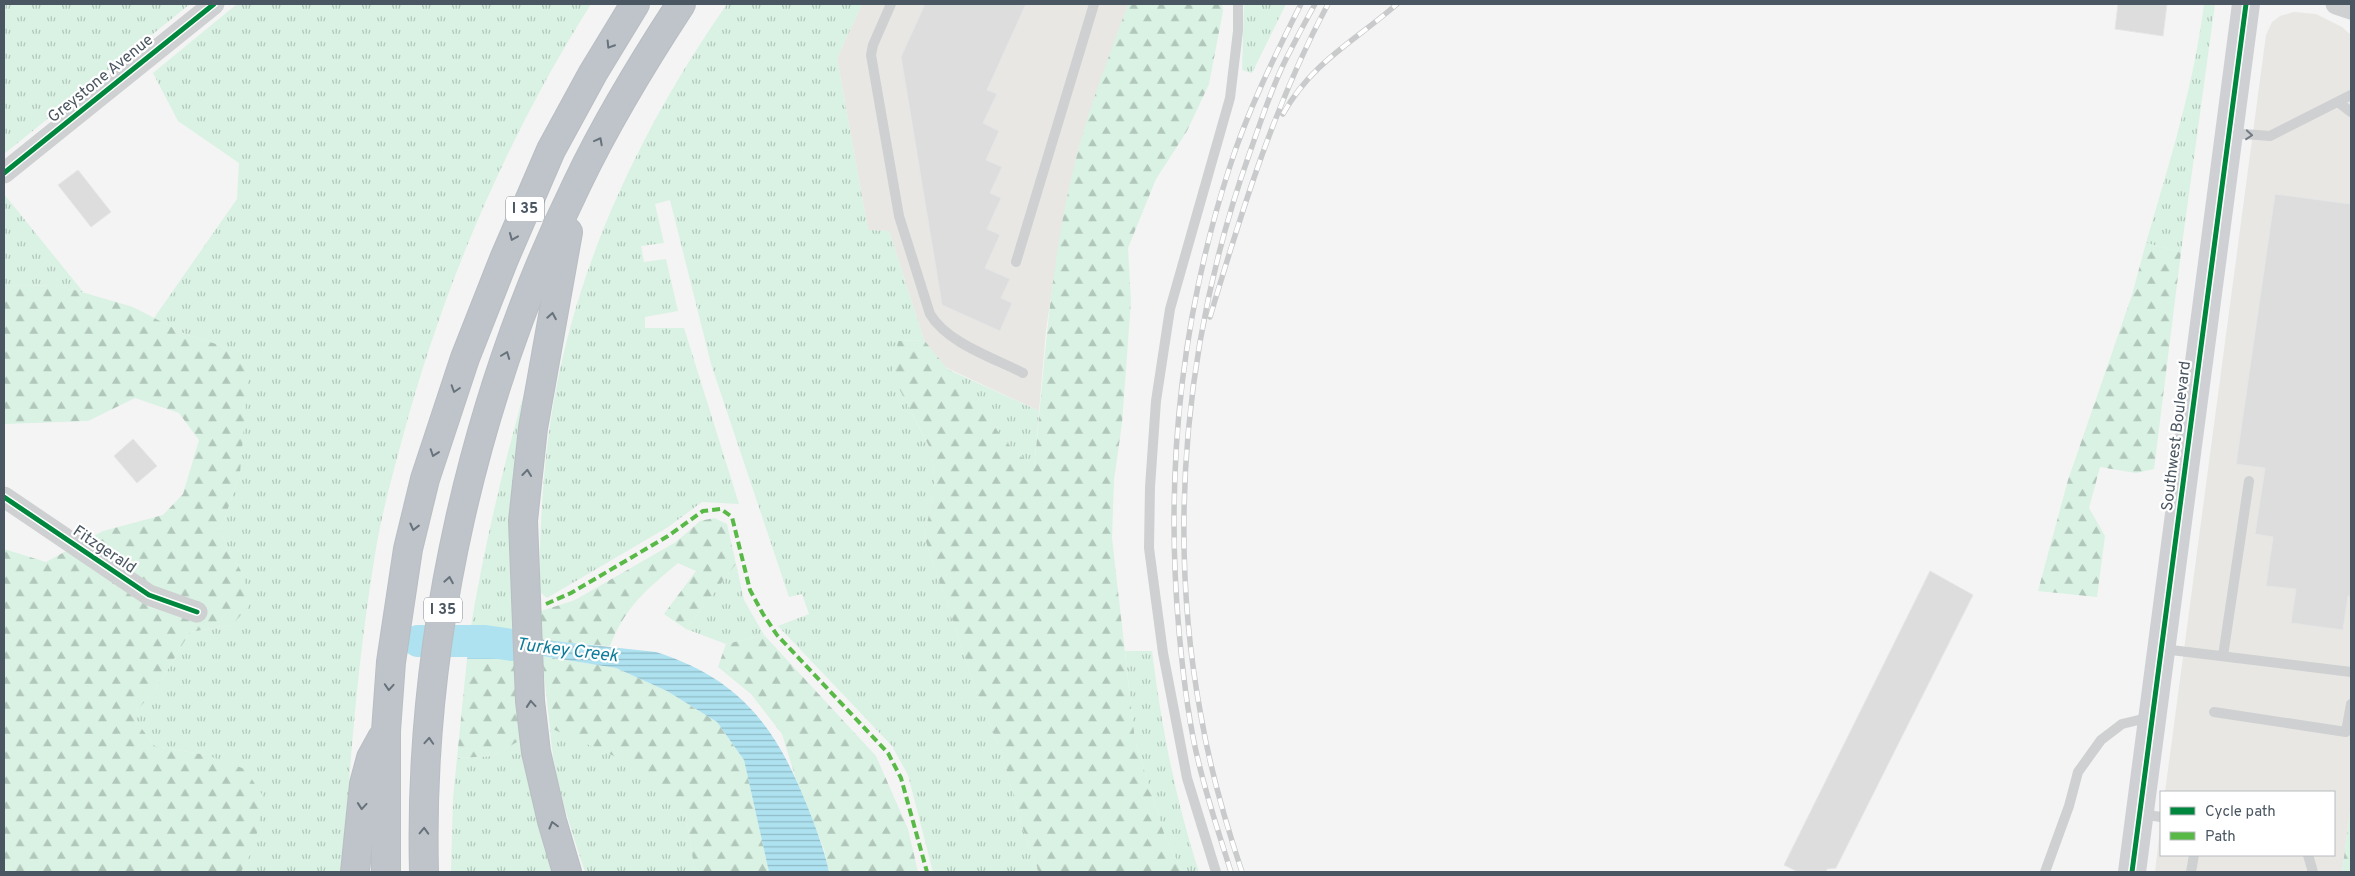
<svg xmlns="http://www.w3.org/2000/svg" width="2355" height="876" viewBox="0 0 2355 876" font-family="Overpass,sans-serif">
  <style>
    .commercial { fill: #e8e7e3 }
    .grass { fill: url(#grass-tufts) }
    .forest { fill: url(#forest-firs) }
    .water { fill: url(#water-rules) }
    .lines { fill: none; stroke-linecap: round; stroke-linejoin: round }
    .river { stroke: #aee2f0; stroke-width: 32 }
    .building { fill: #ddddde; stroke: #e5e6e7 }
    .motorway-casing { stroke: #b9bec3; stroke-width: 30 }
    .service { stroke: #ced0d2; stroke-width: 10 }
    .minor { stroke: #ced0d2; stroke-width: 21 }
    .secondary { stroke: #ced0d4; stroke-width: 28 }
    .motorway { stroke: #bec4c9; stroke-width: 28 }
    .rail-casing { stroke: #c9cacc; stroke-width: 5.5 }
    .rail { stroke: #fff; stroke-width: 4; stroke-dasharray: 11; stroke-linecap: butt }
    .quiet { stroke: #58b947; stroke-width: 4; stroke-dasharray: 8 4; stroke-linecap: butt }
    .cycleway-casing { stroke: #fff; stroke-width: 8 }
    .cycleway { stroke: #00873e; stroke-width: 5 }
    .oneway { stroke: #67727b }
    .oneway2 { stroke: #727b83 }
    .labels { text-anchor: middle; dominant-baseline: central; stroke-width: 4.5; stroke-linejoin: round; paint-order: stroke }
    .shield { fill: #fff; stroke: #808990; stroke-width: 1 }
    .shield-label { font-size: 15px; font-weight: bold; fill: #4a5661 }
    .street-label { font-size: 16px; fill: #4a5661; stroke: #fff }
    .water-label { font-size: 18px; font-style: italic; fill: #0c7c9b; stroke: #fff }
  </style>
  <defs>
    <pattern id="grass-tufts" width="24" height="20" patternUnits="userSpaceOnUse" patternTransform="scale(1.25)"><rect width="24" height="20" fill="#d9f2e3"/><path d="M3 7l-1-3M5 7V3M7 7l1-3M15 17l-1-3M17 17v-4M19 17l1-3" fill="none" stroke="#b2c7bb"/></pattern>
    <pattern id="forest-firs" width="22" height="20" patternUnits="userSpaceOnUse" patternTransform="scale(1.25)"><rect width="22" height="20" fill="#d9f2e3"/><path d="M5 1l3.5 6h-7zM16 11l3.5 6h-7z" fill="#b2c7bb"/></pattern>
    <pattern id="water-rules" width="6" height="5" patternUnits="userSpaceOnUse" patternTransform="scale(1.25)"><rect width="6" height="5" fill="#aee2f0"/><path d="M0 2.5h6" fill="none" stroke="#90bac6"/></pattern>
  </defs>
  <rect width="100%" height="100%" fill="#f4f4f4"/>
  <path class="commercial" d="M 862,4 L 1128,4 L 1078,151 L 1062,226 L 1046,330 L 1039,411 L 945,367 L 924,340 L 889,231 L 868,230 L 837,58 Z
    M 2294,12 L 2316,14 L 2342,27 L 2351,35 L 2351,804 L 2342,872 L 2155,872 L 2161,821 L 2161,855 L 2334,855 L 2334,792 L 2165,792 L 2266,35 L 2272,22 L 2280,16 Z"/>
  <path class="grass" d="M 4,4 L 190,4 L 4,154 Z
    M 237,4 L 591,4 C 507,137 444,284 403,436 C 392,477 380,519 374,561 C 357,664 350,768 342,872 L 241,872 L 255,845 L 206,755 L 155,746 L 132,716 L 156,689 L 190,632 L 232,625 L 243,575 L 220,532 L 240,473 L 226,347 L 187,335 L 154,318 L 237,199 L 239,163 L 178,121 L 153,73 Z
    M 727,4 L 862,4 L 837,58 L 868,230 L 889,231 L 924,340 L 899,341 L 912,414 L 932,452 L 935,489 L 924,536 L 978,696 L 1002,754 L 1021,824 L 1039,872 L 933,872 L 908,775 L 892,746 L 778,626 L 809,614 L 802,594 L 789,597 L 711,364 L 670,200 L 655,204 L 664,243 L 641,246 L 644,262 L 666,259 L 678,311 L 645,317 L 645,328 L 684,328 L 739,504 L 702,502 L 668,527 L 547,598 L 539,591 C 540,526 543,459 555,395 C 580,255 646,120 727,4 Z
    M 1244,4 L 1286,4 L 1252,73 L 1242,70 Z
    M 2204,4 L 2215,4 L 2181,252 L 2146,243 C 2169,164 2194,85 2204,4 Z
    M 4,194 L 84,293 L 61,286 L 4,285 Z
    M 947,369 L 1039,411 L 1034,470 L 1009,445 Z
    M 528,379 L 512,551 L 513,635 L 470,632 C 484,546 504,463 528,379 Z
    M 736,564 L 744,600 L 764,635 L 726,644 L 686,629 Z
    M 1125,651 L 1152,651 C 1162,730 1175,797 1199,872 L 1182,872 L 1164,833 L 1135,741 Z
    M 550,728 L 639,766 L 686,815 L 695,872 L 585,872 C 570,825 553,777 550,728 Z
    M 526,737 L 559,872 L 451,872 L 453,798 L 457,758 L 493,756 Z"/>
  <path class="forest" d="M 1128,4 L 1222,4 L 1223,11 L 1209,84 L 1187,131 L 1156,179 L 1128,248 L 1131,301 L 1122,423 L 1114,480 L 1112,538 L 1135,741 L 1164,833 L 1182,872 L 1039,872 L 1021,824 L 1002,754 L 978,696 L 924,536 L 935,489 L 932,452 L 892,375 L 898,341 L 924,340 L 1009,445 L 1034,469 C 1045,363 1050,255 1078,151 C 1091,101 1111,52 1128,4 Z
    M 2146,243 L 2181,252 L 2154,469 L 2136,473 L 2100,467 L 2089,508 L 2105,536 L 2097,597 L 2038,591 L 2068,480 L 2132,295 Z
    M 4,285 L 61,286 L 133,307 L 187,335 L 226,347 L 249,366 L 240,473 L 220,532 L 243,575 L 249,606 L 232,625 L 190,632 L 156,689 L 132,716 L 155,746 L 206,755 L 245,769 L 263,796 L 255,845 L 241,872 L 4,872 L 4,549 L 46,562 L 103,531 L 163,515 L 183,494 L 199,440 L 179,413 L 135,398 L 88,421 L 4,424 Z
    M 714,518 L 727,524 L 736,564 L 686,629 L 664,614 L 696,571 L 678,563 C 646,590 625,607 610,646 L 537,640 L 538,612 L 575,600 L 676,542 L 700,521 Z
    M 764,635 L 876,756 L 908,829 L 918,872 L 829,872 L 824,849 L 795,776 L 782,734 L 751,694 L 718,667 L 726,644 Z
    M 542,656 L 616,668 L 667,691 L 717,722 L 744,760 L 769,872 L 695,872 L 686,815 L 639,767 L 550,728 Z
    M 467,659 L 516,659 L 526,737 L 493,756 L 457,758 Z
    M 2351,804 L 2351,872 L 2342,872 Z"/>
  <path class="water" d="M 470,632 L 656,652 C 738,678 775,725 806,803 C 815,826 824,848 829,872 L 769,872 L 744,760 L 717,722 L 667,691 L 616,668 L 542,656 L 516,659 L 467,659 Z"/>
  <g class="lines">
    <path class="river" d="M 418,641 L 485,641 L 512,645"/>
  </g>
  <path class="building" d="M 925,4 L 1026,4 L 987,90 L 997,94 L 983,123 L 999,131 L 986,160 L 1002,167 L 990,193 L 1001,198 L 987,229 L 1000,235 L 985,268 L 1010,279 L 1001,298 L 1012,303 L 1000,331 L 942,305 L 901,57 Z
    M 2118,4 L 2167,4 L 2163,36 L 2115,29 Z
    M 78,170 L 111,212 L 91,227 L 58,185 Z
    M 2275,194 L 2351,204 L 2351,596 L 2348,596 L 2343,630 L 2291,623 L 2296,589 L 2266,586 L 2273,537 L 2255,534 L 2265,468 L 2236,464 Z
    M 133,439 L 157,466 L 137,483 L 114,456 Z
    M 1930,571 L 1973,595 L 1836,868 L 1827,869 L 1826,872 L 1798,872 L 1784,865 Z"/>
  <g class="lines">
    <defs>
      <path id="motorway" d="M 355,872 L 364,784 L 371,758 L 382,738
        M 386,872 L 386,731 L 391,662 L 408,549 L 425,479 L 465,358 L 504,259 L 551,150 L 593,73 L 635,4
        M 424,872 C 418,639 475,393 577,184 C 607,121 643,62 681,4
        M 567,872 L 552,821 L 536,752 L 530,701 L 523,521 L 533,428 L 568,232"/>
    </defs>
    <use href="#motorway" class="motorway-casing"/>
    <path class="service" d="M 891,4 L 873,45 L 871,55 L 899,216 L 930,314 C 947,343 994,358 1023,373
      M 2338,102 L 2351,112
      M 2230,133 L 2270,136 L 2351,95
      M 1016,262 L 1094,4
      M 2163,649 L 2351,672
      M 2223,656 L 2249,481
      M 2214,712 L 2346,732 L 2351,704
      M 2140,814 L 2161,817
      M 2308,855 L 2313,872
      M 1216,872 L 1187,778 L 1163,653 L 1149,548 L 1150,487 L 1156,401 L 1170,309 L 1230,98 L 1238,31 L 1238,4
      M 2045,872 L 2069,806 L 2078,772 L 2101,740 L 2122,724 L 2151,717
      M 2191,872 L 2194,855"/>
    <path class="minor" d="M 2336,4 L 2351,9
      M 4,173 L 214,4
      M 4,497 L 149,595 L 197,612"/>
    <path class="secondary" d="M 2132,872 L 2246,4"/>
    <use href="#motorway" class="motorway"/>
    <defs>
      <path id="rail" d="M 1283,114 C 1312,62 1355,41 1397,4
        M 1210,317 C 1242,210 1275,103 1328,4
        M 1231,872 C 1220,837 1208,801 1199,764 C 1188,721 1183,675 1179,631 C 1165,475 1181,318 1229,169 C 1247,112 1274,57 1301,4
        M 1242,872 C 1225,821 1210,769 1201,716 C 1166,528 1186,331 1250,152 C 1261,121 1271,89 1286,59 C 1295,41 1305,22 1315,4"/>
    </defs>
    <use href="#rail" class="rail-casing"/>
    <use href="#rail" class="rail"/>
    <path class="quiet" d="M 546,604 L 571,593 L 668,536 L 703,511 L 721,509 L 732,517 L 750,590 L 763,614 L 777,635 L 888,753 L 901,778 L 927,872"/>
    <defs>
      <path id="cycleway" d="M 4,173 L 214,4
        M 4,497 L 149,595 L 197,612
        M 2132,872 L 2246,4"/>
    </defs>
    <use href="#cycleway" class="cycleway-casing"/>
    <use href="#cycleway" class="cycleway"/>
  </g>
  <defs><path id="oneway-chevron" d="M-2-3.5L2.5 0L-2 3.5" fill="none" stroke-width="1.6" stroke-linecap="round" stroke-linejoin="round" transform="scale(1.25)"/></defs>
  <g class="oneway">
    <use href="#oneway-chevron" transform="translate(610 45) rotate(122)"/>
    <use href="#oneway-chevron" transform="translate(599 141) rotate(-62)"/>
    <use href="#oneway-chevron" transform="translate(513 237) rotate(113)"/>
    <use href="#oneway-chevron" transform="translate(552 316) rotate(-80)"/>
    <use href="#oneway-chevron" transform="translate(506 355) rotate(-69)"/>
    <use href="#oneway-chevron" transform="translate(455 389) rotate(108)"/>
    <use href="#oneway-chevron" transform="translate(434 453) rotate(109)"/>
    <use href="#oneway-chevron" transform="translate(527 473) rotate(-84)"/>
    <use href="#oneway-chevron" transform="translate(414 527) rotate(104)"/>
    <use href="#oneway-chevron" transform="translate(449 580) rotate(-80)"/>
    <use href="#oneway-chevron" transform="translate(389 687) rotate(94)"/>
    <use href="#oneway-chevron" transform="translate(531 704) rotate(-95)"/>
    <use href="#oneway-chevron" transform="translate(429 741) rotate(-86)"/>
    <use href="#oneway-chevron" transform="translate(362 806) rotate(95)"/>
    <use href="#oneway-chevron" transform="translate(553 825) rotate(-105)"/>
    <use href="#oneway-chevron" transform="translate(424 831) rotate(-88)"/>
  </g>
  <use class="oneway2" href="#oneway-chevron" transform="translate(2249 135) rotate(5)"/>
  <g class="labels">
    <g class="shield">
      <rect x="506" y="196.5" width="38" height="25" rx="4"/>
      <rect x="424" y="597.5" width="38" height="25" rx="4"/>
    </g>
    <g class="shield-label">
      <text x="525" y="209">I 35</text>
      <text x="443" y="610">I 35</text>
    </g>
    <g class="street-label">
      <text transform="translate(101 79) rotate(-39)">Greystone Avenue</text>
      <text transform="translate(2177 436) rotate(-83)">Southwest Boulevard</text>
      <text transform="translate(104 550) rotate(34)">Fitzgerald</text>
    </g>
    <g class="water-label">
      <text transform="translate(567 651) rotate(7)">Turkey Creek</text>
    </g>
  </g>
  <rect width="2355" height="876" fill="none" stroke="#4a5661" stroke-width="10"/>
  <rect x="2160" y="791" width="175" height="65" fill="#ffffff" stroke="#b7bbc0"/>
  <rect x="2170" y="807" width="25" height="8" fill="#00873e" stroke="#b7bbc0"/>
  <text x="2205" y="816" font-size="15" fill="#4a5661">Cycle path</text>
  <rect x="2170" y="832" width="25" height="8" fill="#58b947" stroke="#b7bbc0"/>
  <text x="2205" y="841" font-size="15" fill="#4a5661">Path</text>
</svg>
